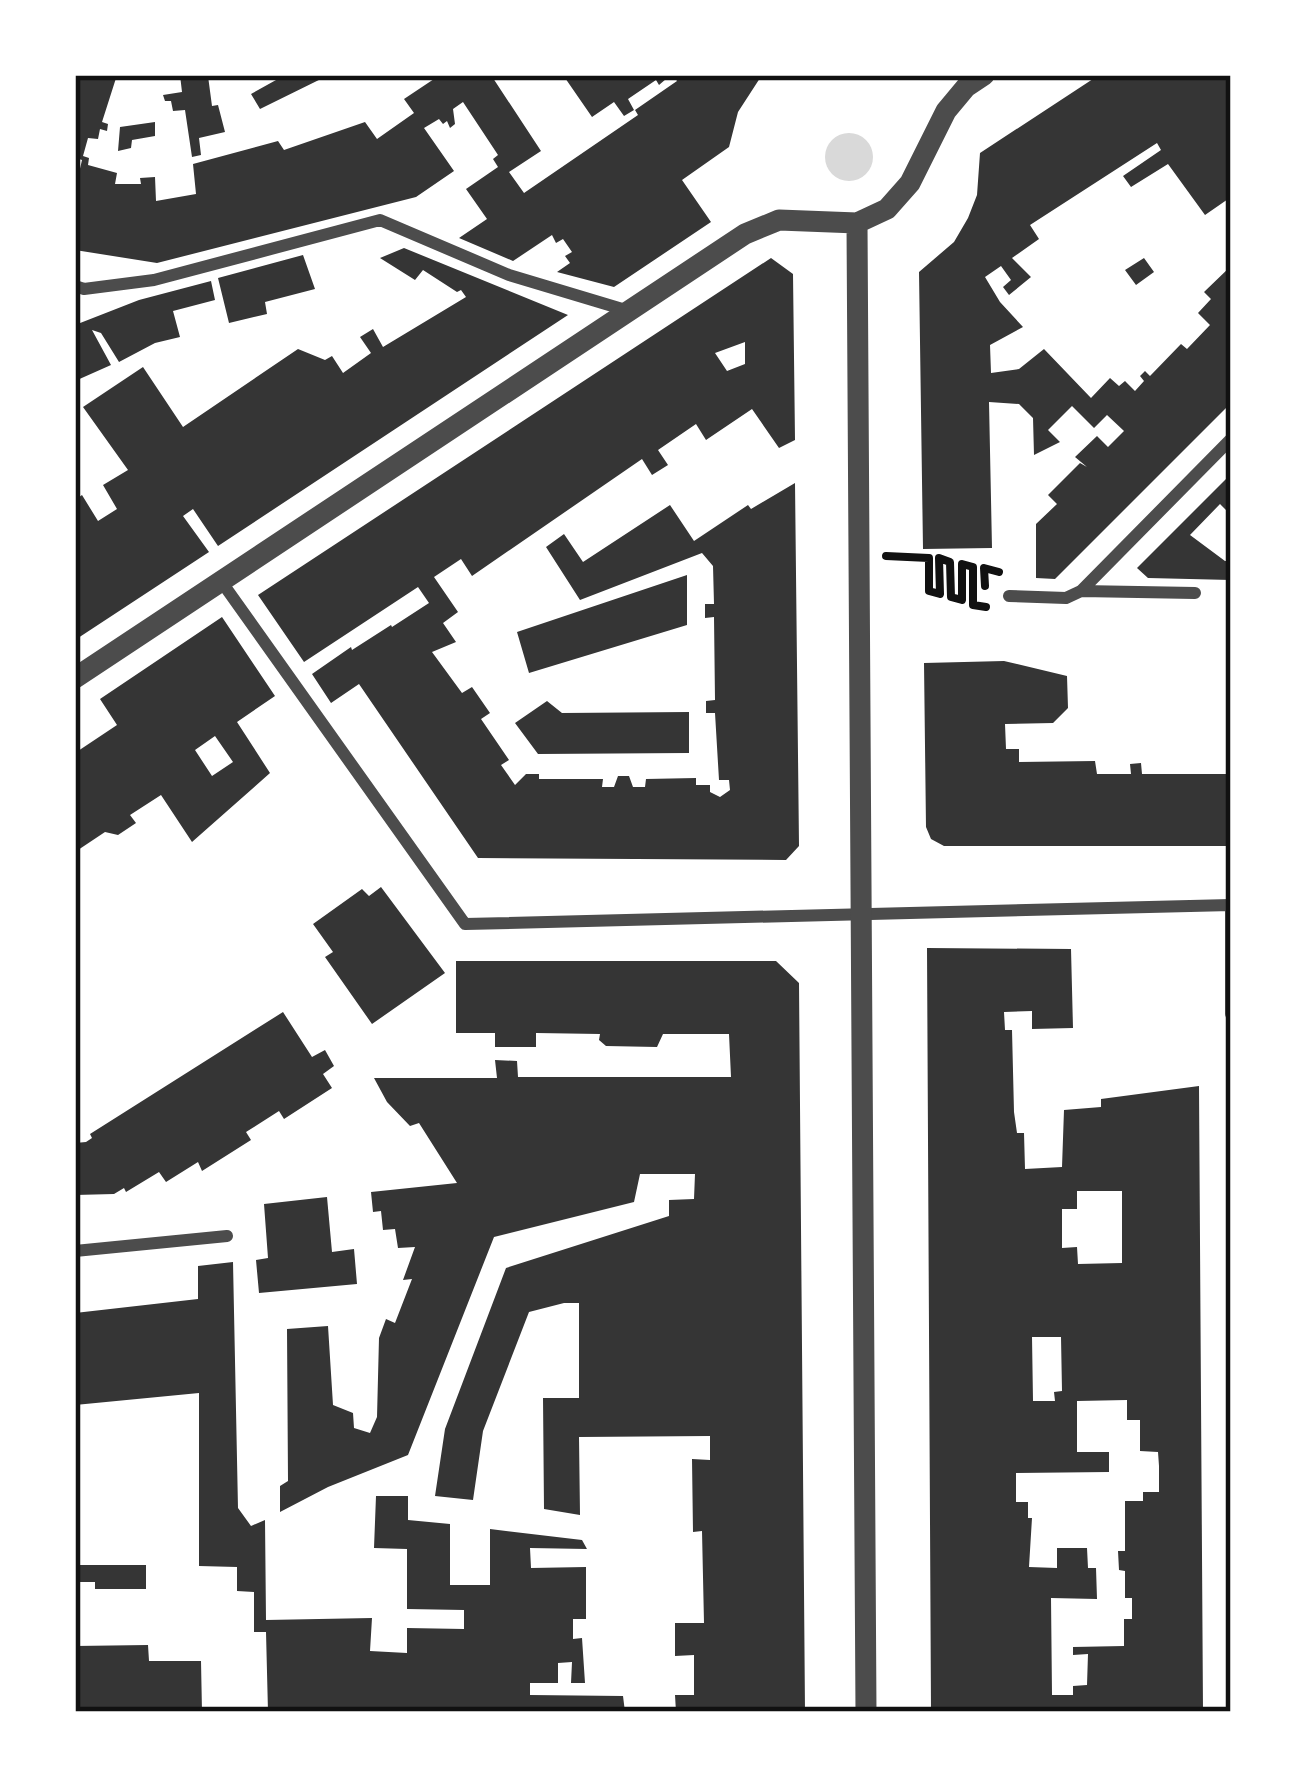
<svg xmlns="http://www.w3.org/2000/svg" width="1306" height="1787" viewBox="0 0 1306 1787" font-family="'Varela Round',sans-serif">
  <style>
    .water { fill: #d9d9d9 }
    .building { fill: #353535; fill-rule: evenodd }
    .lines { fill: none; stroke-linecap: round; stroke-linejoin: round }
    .path { stroke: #111; stroke-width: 8 }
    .minor { stroke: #4c4c4c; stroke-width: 12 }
    .tertiary { stroke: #4c4c4c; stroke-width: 21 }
    .neatline { fill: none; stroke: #111; stroke-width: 4.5 }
  </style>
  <rect width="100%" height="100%" fill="#fff"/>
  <path class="water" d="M825 157a24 24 0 1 1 48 0a24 24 0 1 1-48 0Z"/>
  <path class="building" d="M 75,75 L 117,75 L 102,122 L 108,124 L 107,131 L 100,129 L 98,139 L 88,138 L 83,156 L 89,158 L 88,165 L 117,173 L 115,184 L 141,184 L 140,178 L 155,177 L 156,201 L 196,194 L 193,164 L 278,141 L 284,150 L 365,122 L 377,139 L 414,113 L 404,99 L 440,75 L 491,75 L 541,151 L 509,172 L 524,193 L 638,115 L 635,110 L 677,81 L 673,75 L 762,75 L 738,112 L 729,147 L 682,180 L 711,222 L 614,287 L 557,272 L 570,263 L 565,256 L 572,252 L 563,239 L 556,243 L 552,235 L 513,261 L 459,238 L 487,219 L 466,189 L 498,167 L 493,159 L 498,155 L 463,102 L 453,109 L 455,124 L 450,128 L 447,121 L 443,124 L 439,119 L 424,128 L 454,171 L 416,197 L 157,263 L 75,250 L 75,172 L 79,173 L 82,160 L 76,158 L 79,143 L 75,142 Z
    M 180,75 L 208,76 L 212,106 L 218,105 L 225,132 L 199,138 L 201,155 L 192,157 L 185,110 L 173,111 L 171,101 L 165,101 L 163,95 L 182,92 Z
    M 285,75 L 329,75 L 260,109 L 251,94 Z
    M 563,75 L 663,75 L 666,79 L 659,85 L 656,80 L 628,99 L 634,110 L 624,116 L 614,102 L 592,117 Z
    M 1099,75 L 1231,75 L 1231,197 L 1205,215 L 1168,164 L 1131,187 L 1123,176 L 1161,150 L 1157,143 L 1030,225 L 1039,239 L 1012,258 L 1031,277 L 1009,295 L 1003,287 L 1011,280 L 1001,266 L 985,277 L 1000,302 L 1023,327 L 990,345 L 991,373 L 1019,369 L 1044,349 L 1091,398 L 1110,378 L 1119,386 L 1125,381 L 1135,391 L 1144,381 L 1140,376 L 1145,371 L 1150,376 L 1181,344 L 1187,349 L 1210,325 L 1198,313 L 1211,299 L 1204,292 L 1231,266 L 1231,403 L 1055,579 L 1036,578 L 1036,524 L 1057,504 L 1048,495 L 1080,463 L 1087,467 L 1075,457 L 1097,436 L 1108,447 L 1124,431 L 1107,415 L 1094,428 L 1072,406 L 1048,430 L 1060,442 L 1034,455 L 1033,418 L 1019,404 L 989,402 L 992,548 L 923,549 L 919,272 L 954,242 L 968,218 L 977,195 L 980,153 Z
    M 155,122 L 155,136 L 132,140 L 131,148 L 118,151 L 120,127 Z
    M 404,248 L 568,315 L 218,546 L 193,509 L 183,516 L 209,552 L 75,640 L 75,500 L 82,495 L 98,521 L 117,509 L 103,485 L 128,470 L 83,407 L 143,367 L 183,427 L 298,349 L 325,360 L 332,356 L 343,373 L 371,353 L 360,337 L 373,329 L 383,347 L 466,297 L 461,290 L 457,292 L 423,270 L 415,280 L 380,258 Z
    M 303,255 L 315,289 L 265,302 L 267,314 L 229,323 L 218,278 Z
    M 771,258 L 793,274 L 795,440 L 779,448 L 752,409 L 706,440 L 696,424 L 658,450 L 668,465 L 652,475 L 642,459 L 472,576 L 461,559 L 434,577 L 458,612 L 443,623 L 456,642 L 432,652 L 462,693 L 472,687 L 490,713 L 481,719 L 509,760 L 501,765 L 515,785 L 526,774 L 539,774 L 539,779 L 603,779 L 602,787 L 614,787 L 618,776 L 629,776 L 633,787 L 645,787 L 646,779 L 696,778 L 696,785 L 710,785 L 710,792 L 720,797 L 730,790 L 729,780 L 719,780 L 715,713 L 706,713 L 706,701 L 715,700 L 714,617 L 705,618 L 705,604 L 714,604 L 713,566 L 702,553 L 580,600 L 546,547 L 564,534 L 583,562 L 670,505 L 694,541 L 748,505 L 751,509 L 795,483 L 799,846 L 786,860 L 478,858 L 359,684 L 331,703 L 312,674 L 351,647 L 352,650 L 391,625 L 392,627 L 429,603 L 418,587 L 304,662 L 258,595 ZM 745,342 L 745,364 L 727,371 L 715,353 Z
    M 1144,258 L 1154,272 L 1136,285 L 1125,270 Z
    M 211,281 L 215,300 L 173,311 L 180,337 L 155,343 L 119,362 L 101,333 L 92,330 L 111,365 L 75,381 L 75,325 L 139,300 Z
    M 1231,474 L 1231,515 L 1220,504 L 1190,535 L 1225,561 L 1231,561 L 1231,580 L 1148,578 L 1137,568 Z
    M 687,575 L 687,625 L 529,673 L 517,632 Z
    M 222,617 L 275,696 L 237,722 L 270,773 L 192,842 L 161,795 L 130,815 L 136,823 L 118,835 L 105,832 L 75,852 L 75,753 L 117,725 L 100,699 ZM 215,736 L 233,762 L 212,776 L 195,750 Z
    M 1004,661 L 1067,676 L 1068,708 L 1053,723 L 1005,724 L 1006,749 L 1019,749 L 1019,762 L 1095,761 L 1097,774 L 1131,774 L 1130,764 L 1141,763 L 1142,774 L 1231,774 L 1231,846 L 944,846 L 931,839 L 926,827 L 924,663 Z
    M 547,701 L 562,713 L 689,712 L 689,753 L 538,754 L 515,723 Z
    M 381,887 L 445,973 L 372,1024 L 325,957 L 333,952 L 313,924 L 362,889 L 369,896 Z
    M 927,948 L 1071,949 L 1073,1028 L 1032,1029 L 1032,1011 L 1004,1012 L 1005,1030 L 1012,1030 L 1014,1112 L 1017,1133 L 1024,1133 L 1025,1169 L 1062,1167 L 1064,1110 L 1101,1107 L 1101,1099 L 1199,1086 L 1203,1712 L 931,1712 ZM 1077,1191 L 1122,1191 L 1122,1263 L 1078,1264 L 1077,1247 L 1062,1248 L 1062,1209 L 1077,1209 ZM 1032,1337 L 1061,1337 L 1062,1391 L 1054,1392 L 1055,1401 L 1033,1401 ZM 1127,1400 L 1127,1420 L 1140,1420 L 1140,1451 L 1158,1452 L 1159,1466 L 1159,1492 L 1143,1492 L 1143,1501 L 1125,1501 L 1125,1551 L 1118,1551 L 1119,1570 L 1125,1571 L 1125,1598 L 1132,1598 L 1132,1619 L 1124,1619 L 1124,1646 L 1073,1647 L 1073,1655 L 1088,1654 L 1087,1685 L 1073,1686 L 1073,1695 L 1052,1695 L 1051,1598 L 1097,1599 L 1096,1568 L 1088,1568 L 1087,1548 L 1057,1548 L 1057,1568 L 1029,1567 L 1032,1518 L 1028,1518 L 1028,1502 L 1016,1502 L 1016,1473 L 1109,1472 L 1109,1452 L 1077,1452 L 1077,1401 Z
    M 456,961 L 776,961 L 799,983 L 805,1712 L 676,1712 L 675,1695 L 694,1695 L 694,1655 L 675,1656 L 675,1623 L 704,1623 L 702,1531 L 693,1532 L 692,1459 L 710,1460 L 710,1436 L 579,1437 L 580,1515 L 544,1509 L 543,1398 L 579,1398 L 579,1303 L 564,1303 L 529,1312 L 483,1431 L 473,1500 L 435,1496 L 445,1429 L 506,1268 L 669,1216 L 669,1200 L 694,1199 L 695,1174 L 640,1174 L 634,1202 L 494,1237 L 408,1455 L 328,1487 L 280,1512 L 280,1486 L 288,1481 L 287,1329 L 328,1326 L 333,1405 L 353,1413 L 354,1428 L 370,1433 L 377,1417 L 379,1338 L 386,1319 L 395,1323 L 412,1279 L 403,1280 L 415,1247 L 398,1248 L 395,1229 L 383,1230 L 381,1211 L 373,1212 L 371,1192 L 457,1183 L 419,1123 L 410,1126 L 387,1102 L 374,1078 L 497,1078 L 495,1060 L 517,1061 L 518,1077 L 731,1077 L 729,1034 L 663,1034 L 657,1047 L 606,1046 L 599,1040 L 600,1034 L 536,1033 L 536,1047 L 495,1047 L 495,1033 L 456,1033 Z
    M 283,1012 L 312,1057 L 325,1050 L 334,1066 L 323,1074 L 332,1088 L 284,1119 L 279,1111 L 246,1132 L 251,1140 L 202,1171 L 198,1162 L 166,1182 L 159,1172 L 126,1192 L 124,1188 L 114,1194 L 75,1195 L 75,1143 L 86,1142 L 92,1138 L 90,1134 Z
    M 327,1197 L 332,1252 L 354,1249 L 357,1284 L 259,1293 L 256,1260 L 268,1258 L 264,1204 Z
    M 233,1262 L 238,1508 L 251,1526 L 265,1520 L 266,1620 L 372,1618 L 370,1651 L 407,1653 L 407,1628 L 464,1629 L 464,1610 L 407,1609 L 407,1549 L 374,1548 L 376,1496 L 408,1496 L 408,1520 L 450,1524 L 450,1585 L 490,1585 L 490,1529 L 582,1540 L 587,1549 L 530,1548 L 531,1568 L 586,1567 L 586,1619 L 573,1619 L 573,1639 L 582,1638 L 585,1683 L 571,1683 L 572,1662 L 558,1663 L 558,1683 L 530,1683 L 530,1695 L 623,1696 L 625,1712 L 268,1712 L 266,1632 L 254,1632 L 254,1592 L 237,1591 L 237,1567 L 199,1566 L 199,1393 L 75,1405 L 75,1313 L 198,1299 L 198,1266 Z
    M 75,1565 L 146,1565 L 146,1589 L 95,1589 L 95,1582 L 75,1582 Z
    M 148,1645 L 149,1661 L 201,1661 L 202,1712 L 75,1712 L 75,1646 Z"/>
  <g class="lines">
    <path class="path" d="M 886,556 L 929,558 L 929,591 L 940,594 L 939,558 L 950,562 L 951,597 L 962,600 L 962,564 L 973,567 L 973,605 L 986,607
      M 985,586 L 984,568 L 999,572"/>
    <path class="minor" d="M 75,286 L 84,289 L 154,280 L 380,220 L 509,275 L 629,311
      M 221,581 L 465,924 L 1231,905 L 1231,1014
      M 1081,591 L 1195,593
      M 1009,596 L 1066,598 L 1081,591 L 1231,439
      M 75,1251 L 227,1236"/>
    <path class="tertiary" d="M 857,223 L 866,1712
      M 75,678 L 745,234 L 779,220 L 857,223 L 887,209 L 910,183 L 946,111 L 966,87 L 984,75"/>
  </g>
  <rect width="1306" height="1787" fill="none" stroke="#ffffff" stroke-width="156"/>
  <rect x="78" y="78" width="1150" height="1631" class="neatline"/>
</svg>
